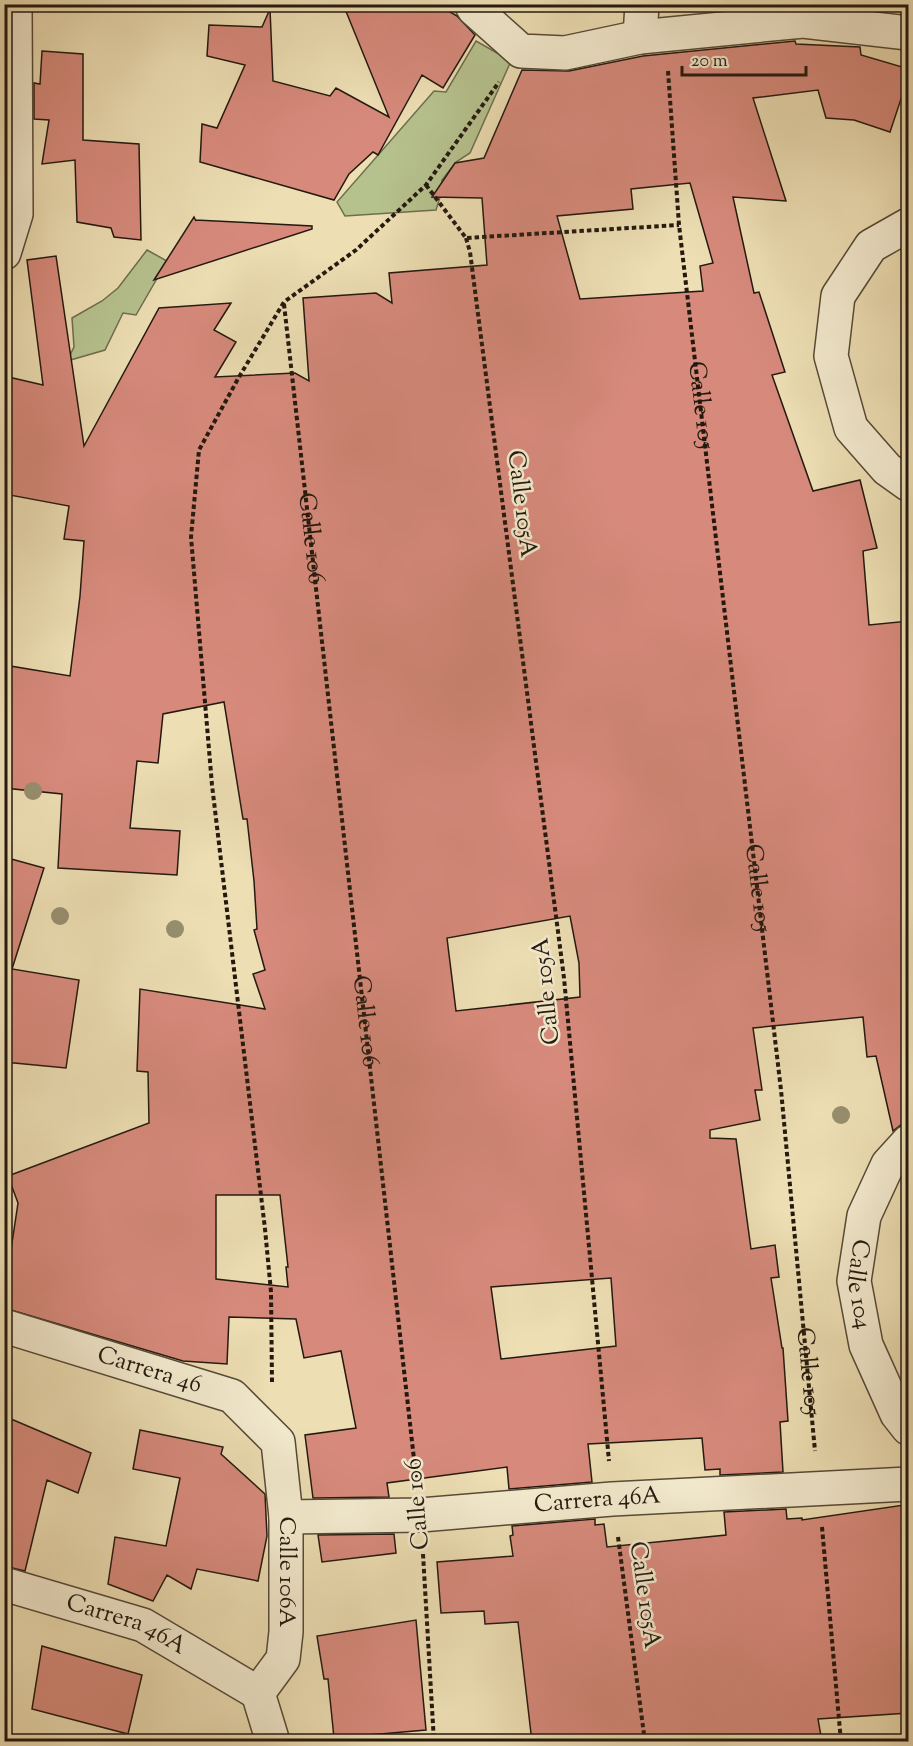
<svg xmlns="http://www.w3.org/2000/svg" width="913" height="1746" viewBox="0 0 913 1746" font-family="'Sorts Mill Goudy',serif">
  <style>
    .green { fill: #b6c28e; stroke: #6d6e4e; stroke-width: 1.5 }
    .building { fill: #d78a7c; stroke: #24190f; stroke-width: 1.5; fill-rule: evenodd }
    .lines { fill: none; stroke-linecap: round; stroke-linejoin: round }
    .minor-casing { stroke: #564a38; stroke-width: 36 }
    .tertiary-casing { stroke: #564a38; stroke-width: 36 }
    .path { stroke: #24190f; stroke-width: 4; stroke-dasharray: 4.5 3; stroke-linecap: butt }
    .minor { stroke: #f3eace; stroke-width: 33 }
    .tertiary { stroke: #f3eace; stroke-width: 33 }
    .tree { fill: #978e6e }
    .labels { text-anchor: middle; dominant-baseline: central; stroke-width: 5; stroke-linejoin: round; paint-order: stroke }
    .street-label { font-size: 24px; fill: #24190f; stroke: #f3eace }
  </style>
  <rect width="100%" height="100%" fill="#eddeb3"/>
  <filter id="stains"><feTurbulence type="fractalNoise" baseFrequency=".00333" numOctaves="4"/><feColorMatrix values="0 0 0 0 .2 0 0 0 0 .09 0 0 0 0 .02 0 0 0 .5 -.17"/></filter>
  <radialGradient id="worn" r=".72"><stop offset=".6" stop-color="#630" stop-opacity="0"/><stop offset="1" stop-color="#630" stop-opacity=".3"/></radialGradient>
  <path class="green" d="M 476,41 L 511,61 L 470,153 L 456,162 L 442,180 L 441,194 L 436,210 L 345,216 L 337,202 L 434,91 L 446,92 Z
    M 147,250 L 167,261 L 136,315 L 123,313 L 105,350 L 67,361 L 74,347 L 72,318 L 102,301 L 118,288 Z"/>
  <path class="building" d="M 343,4 L 437,4 L 457,16 L 475,35 L 443,88 L 422,75 L 378,155 L 373,152 L 349,174 L 334,200 L 200,162 L 202,124 L 217,128 L 245,65 L 207,56 L 209,25 L 262,27 L 270,9 L 273,81 L 330,96 L 336,88 L 389,117 Z
    M 795,41 L 796,44 L 860,47 L 861,55 L 909,69 L 909,75 L 890,132 L 854,120 L 826,118 L 818,90 L 753,98 L 786,201 L 733,197 L 754,293 L 759,292 L 785,372 L 772,375 L 813,491 L 860,480 L 877,548 L 863,551 L 869,625 L 909,621 L 909,1124 L 902,1124 L 893,1131 L 876,1056 L 867,1057 L 863,1017 L 753,1028 L 762,1090 L 755,1090 L 760,1120 L 710,1130 L 710,1138 L 736,1139 L 751,1249 L 775,1245 L 779,1277 L 771,1278 L 782,1348 L 783,1348 L 788,1421 L 780,1422 L 783,1472 L 720,1475 L 720,1469 L 705,1470 L 702,1438 L 588,1444 L 592,1482 L 509,1489 L 507,1467 L 387,1483 L 389,1497 L 313,1498 L 305,1435 L 356,1428 L 341,1351 L 304,1358 L 296,1319 L 229,1317 L 227,1364 L 183,1361 L 4,1308 L 4,1296 L 18,1203 L 8,1176 L 149,1123 L 148,1072 L 137,1071 L 140,989 L 265,1009 L 253,974 L 265,970 L 254,930 L 257,929 L 254,881 L 247,819 L 243,819 L 224,702 L 163,714 L 158,763 L 137,761 L 130,828 L 180,831 L 177,875 L 58,868 L 62,794 L 4,788 L 4,665 L 70,676 L 80,596 L 84,541 L 64,539 L 69,506 L 4,494 L 4,376 L 43,385 L 27,260 L 56,256 L 84,446 L 159,308 L 231,303 L 214,330 L 236,342 L 215,377 L 295,373 L 309,381 L 303,298 L 376,293 L 392,303 L 389,273 L 487,265 L 482,198 L 432,197 L 455,163 L 484,158 L 522,70 L 569,71 L 643,56 ZM 690,183 L 713,263 L 700,266 L 703,291 L 580,299 L 557,216 L 633,209 L 631,189 ZM 570,916 L 579,963 L 580,997 L 456,1011 L 447,938 ZM 216,1195 L 280,1195 L 288,1267 L 286,1267 L 288,1287 L 216,1279 ZM 611,1278 L 616,1346 L 501,1359 L 491,1287 Z
    M 42,51 L 83,54 L 83,140 L 139,144 L 141,240 L 114,237 L 111,228 L 77,222 L 75,160 L 42,164 L 49,120 L 34,119 L 34,83 L 40,84 Z
    M 194,217 L 196,221 L 196,220 L 312,226 L 312,229 L 154,280 Z
    M 4,857 L 44,868 L 12,969 L 79,980 L 66,1068 L 4,1062 Z
    M 4,1416 L 91,1453 L 78,1493 L 47,1480 L 25,1571 L 4,1566 Z
    M 140,1430 L 223,1447 L 221,1454 L 265,1494 L 267,1536 L 258,1581 L 197,1569 L 191,1589 L 167,1575 L 153,1601 L 108,1584 L 115,1537 L 166,1546 L 180,1478 L 133,1469 Z
    M 904,1505 L 909,1536 L 909,1713 L 818,1719 L 822,1742 L 532,1742 L 518,1622 L 485,1624 L 484,1611 L 441,1613 L 437,1562 L 513,1556 L 510,1536 L 513,1535 L 512,1526 L 595,1519 L 595,1525 L 604,1524 L 607,1547 L 726,1535 L 724,1512 L 786,1509 L 787,1519 L 802,1518 L 802,1520 Z
    M 394,1534 L 396,1553 L 322,1562 L 318,1535 Z
    M 416,1620 L 426,1730 L 334,1738 L 328,1679 L 324,1679 L 317,1636 Z
    M 42,1646 L 142,1675 L 128,1734 L 32,1709 Z"/>
  <g class="lines">
    <defs>
      <g id="minor">
        <path d="M 640,37 L 642,4"/>
        <path d="M 4,253 L 16,214 L 15,4"/>
        <path id="s3" d="M 4,1326 L 232,1396 L 278,1442 L 286,1517 L 286,1632 L 283,1659 L 258,1693"/>
        <path id="s4" d="M 286,1517 L 421,1515 L 612,1499 L 908,1484"/>
      </g>
      <g id="tertiary">
        <path d="M 471,4 L 474,9 L 521,51 L 565,53 L 640,37 L 803,21 L 908,33"/>
        <path d="M 908,225 L 871,246 L 838,296 L 831,356 L 851,428 L 887,469 L 908,484"/>
        <path id="s5" d="M 908,1142 L 888,1164 L 864,1216 L 854,1281 L 866,1345 L 897,1414 L 908,1428"/>
        <path id="s6" d="M 4,1584 L 143,1625 L 258,1693 L 273,1742"/>
      </g>
    </defs>
    <use href="#minor" class="minor-casing"/>
    <use href="#tertiary" class="tertiary-casing"/>
    <g class="path">
      <path id="s1" d="M 668,71 L 679,225 L 781,1090 L 815,1451"/>
      <path d="M 426,185 L 466,238 L 679,225"/>
      <path d="M 466,238 L 470,252 L 564,978 L 609,1461"/>
      <path id="s2" d="M 284,304 L 416,1477"/>
      <path d="M 272,1382 L 271,1292 L 265,1229 L 212,785 L 191,537 L 199,450 L 239,377 L 284,302 L 356,250 L 426,185 L 499,82"/>
      <path d="M 822,1527 L 841,1742"/>
      <path d="M 618,1537 L 645,1742"/>
      <path d="M 423,1554 L 434,1742"/>
    </g>
    <use href="#minor" class="minor"/>
    <use href="#tertiary" class="tertiary"/>
  </g>
  <g class="tree">
    <circle cx="33" cy="791" r="9"/>
    <circle cx="60" cy="916" r="9"/>
    <circle cx="175" cy="929" r="9"/>
    <circle cx="841" cy="1115" r="9"/>
  </g>
  <g class="labels">
    <g class="street-label">
      <text stroke="none"><textPath href="#s1" startOffset="336">Calle 105</textPath></text>
      <text transform="translate(521 504) rotate(83)">Calle 105A</text>
      <text stroke="none"><textPath href="#s2" startOffset="236">Calle 106</textPath></text>
      <text stroke="none"><textPath href="#s1" startOffset="822">Calle 105</textPath></text>
      <text transform="translate(547 991) rotate(-96)">Calle 105A</text>
      <text stroke="none"><textPath href="#s2" startOffset="722">Calle 106</textPath></text>
      <text stroke="none"><textPath href="#s5" startOffset="156">Calle 104</textPath></text>
      <text stroke="none"><textPath href="#s3" startOffset="152">Carrera 46</textPath></text>
      <text stroke="none"><textPath href="#s1" startOffset="1308">Calle 105</textPath></text>
      <text stroke="none"><textPath href="#s4" startOffset="312">Carrera 46A</textPath></text>
      <text transform="translate(418 1504) rotate(-95)">Calle 106</text>
      <text stroke="none"><textPath href="#s3" startOffset="434">Calle 106A</textPath></text>
      <text transform="translate(644 1595) rotate(82)">Calle 105A</text>
      <text stroke="none"><textPath href="#s6" startOffset="129">Carrera 46A</textPath></text>
    </g>
  </g>
  <rect width="913" height="1746" fill="none" stroke="#eddeb3" stroke-width="24"/>
  <rect x="6" y="6" width="901" height="1734" fill="none" stroke="#24190f" stroke-width="3"/>
  <rect x="12" y="12" width="889" height="1722" fill="none" stroke="#24190f" stroke-width="1.5"/>
  <path d="M682 66v9h124v-9" fill="none" stroke="#24190f" stroke-width="3"/>
  <text x="691" y="66" font-size="18" fill="#24190f" stroke="#f3eace" stroke-width="4.5" paint-order="stroke">20 m</text>
  <rect width="100%" height="100%" filter="url(#stains)"/>
  <rect width="100%" height="100%" fill="url(#worn)"/>
</svg>
